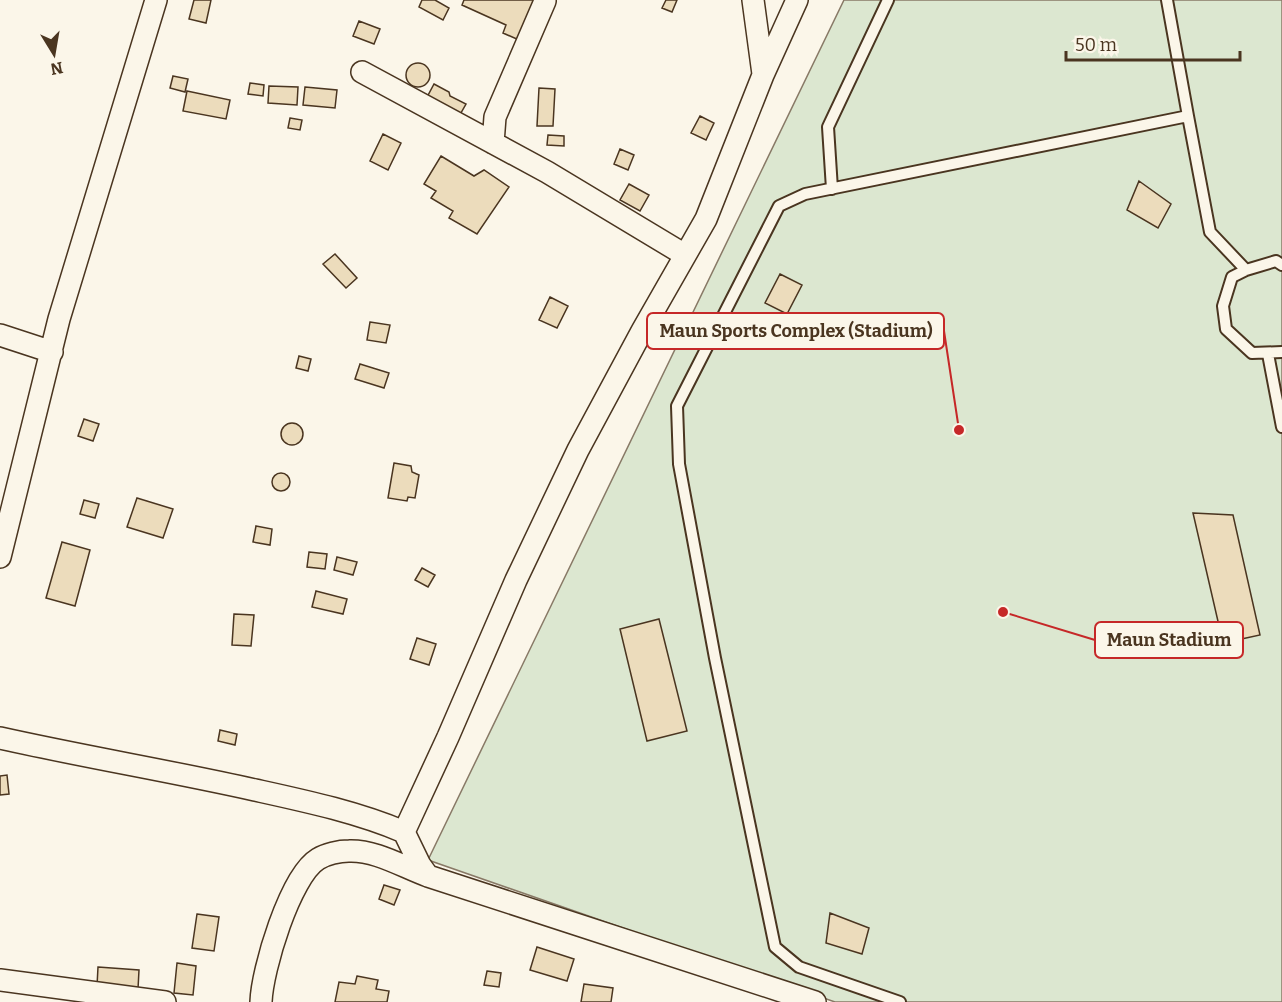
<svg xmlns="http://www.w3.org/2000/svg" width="1282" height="1002" viewBox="0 0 1282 1002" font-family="Bitter,serif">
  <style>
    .green { fill: #dce7d0; stroke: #887966; stroke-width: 1.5 }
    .building { fill: #ecdcbc; stroke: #4a3520; stroke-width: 1.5 }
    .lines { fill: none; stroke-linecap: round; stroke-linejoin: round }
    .service-casing { stroke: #4a3520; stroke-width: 14 }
    .minor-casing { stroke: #4a3520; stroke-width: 24 }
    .service { stroke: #fbf6e9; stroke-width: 10 }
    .minor { stroke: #fbf6e9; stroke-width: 21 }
    .leader { fill: none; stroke: #c62828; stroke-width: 2 }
    .callout-dot { fill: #c62828; stroke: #fbf6e9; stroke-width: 2 }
    .callout { fill: #fbf6e9; stroke: #c62828; stroke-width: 2 }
    .callout-label { font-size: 18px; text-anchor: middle; font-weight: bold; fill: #4a3520 }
  </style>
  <rect width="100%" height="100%" fill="#fbf6e9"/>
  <path class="green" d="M 844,0 L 1282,0 L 1282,1002 L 835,1002 L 428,860 Z"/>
  <path class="building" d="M 194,0 L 211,0 L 206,23 L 189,19 Z
    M 422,0 L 435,0 L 449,8 L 443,20 L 419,7 Z
    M 464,0 L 537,0 L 519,40 L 503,33 L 506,25 L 462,5 Z
    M 666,0 L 677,0 L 672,12 L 662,8 Z
    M 359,21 L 380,29 L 374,44 L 353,36 Z
    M406 75a12 12 0 1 1 24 0a12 12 0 1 1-24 0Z
    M 173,76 L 188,79 L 185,92 L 170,88 Z
    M 250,83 L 264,85 L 263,96 L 248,94 Z
    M 434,84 L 449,92 L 450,96 L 466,104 L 458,118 L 425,101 Z
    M 269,86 L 298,87 L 297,105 L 268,103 Z
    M 305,87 L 337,90 L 335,108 L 303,105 Z
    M 539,88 L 555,89 L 553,126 L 537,126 Z
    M 187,91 L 230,100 L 226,119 L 183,111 Z
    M 700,116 L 714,123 L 706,140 L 691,133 Z
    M 290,118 L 302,120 L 300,130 L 288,128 Z
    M 383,134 L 401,143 L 388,170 L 370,161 Z
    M 548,135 L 564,136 L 564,146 L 547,145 Z
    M 620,149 L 634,155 L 628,170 L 614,164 Z
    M 441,156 L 474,176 L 484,170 L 509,187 L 477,234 L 449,218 L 453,211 L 431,198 L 436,191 L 424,184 Z
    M 1139,181 L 1171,204 L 1158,228 L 1127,210 Z
    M 629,184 L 649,195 L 640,211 L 620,200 Z
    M 335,254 L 357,278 L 346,288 L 323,264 Z
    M 780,274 L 802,285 L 787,314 L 765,303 Z
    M 550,297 L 568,306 L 557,328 L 539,320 Z
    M 370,322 L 390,325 L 386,343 L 367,340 Z
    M 299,356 L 311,359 L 308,371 L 296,368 Z
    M 360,364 L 389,373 L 384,388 L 355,379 Z
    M 84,419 L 99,424 L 93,441 L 78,436 Z
    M281 434a11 11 0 1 1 22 0a11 11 0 1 1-22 0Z
    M 394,463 L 411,466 L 412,472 L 419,475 L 415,498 L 408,497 L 407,501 L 388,498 Z
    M272 482a9 9 0 1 1 18 0a9 9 0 1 1-18 0Z
    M 137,498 L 173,509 L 163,538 L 127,527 Z
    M 84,500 L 99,504 L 95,518 L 80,514 Z
    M 1193,513 L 1233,515 L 1260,635 L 1223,643 Z
    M 256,526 L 272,529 L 270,545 L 253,542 Z
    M 62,542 L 90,550 L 75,606 L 46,598 Z
    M 309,552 L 327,554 L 325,569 L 307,567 Z
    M 337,557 L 357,562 L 353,575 L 334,570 Z
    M 422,568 L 435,575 L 428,587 L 415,580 Z
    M 316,591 L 347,599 L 343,614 L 312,607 Z
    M 234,614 L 254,615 L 251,646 L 232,645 Z
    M 659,619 L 687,731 L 647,741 L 620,629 Z
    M 417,638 L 436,644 L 429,665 L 410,659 Z
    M 220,730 L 237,734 L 235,745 L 218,741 Z
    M 7,775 L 9,794 L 0,795 L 0,776 Z
    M 384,885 L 400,890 L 394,905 L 379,899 Z
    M 830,913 L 869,928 L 862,954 L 826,943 Z
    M 197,914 L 219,917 L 214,951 L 192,948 Z
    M 537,947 L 574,959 L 567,981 L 530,970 Z
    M 177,963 L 196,966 L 193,995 L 174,993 Z
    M 98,967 L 139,970 L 138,989 L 97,986 Z
    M 487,971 L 501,973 L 499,987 L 484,985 Z
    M 357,976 L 378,980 L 376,989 L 389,991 L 387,1002 L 335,1002 L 339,982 L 355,984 Z
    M 584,984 L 613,988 L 611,1002 L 581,1002 Z"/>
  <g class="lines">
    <defs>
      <path id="service" d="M 1167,0 L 1188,116
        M 832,189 L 828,127 L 888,0
        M 1282,265 L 1276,261 L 1246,270 L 1232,277 L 1223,306 L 1226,329 L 1252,353 L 1282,352
        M 1268,354 L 1282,427
        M 900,1002 L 799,967 L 775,947 L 715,658 L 679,464 L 677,406 L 779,206 L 805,194 L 1188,116 L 1210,232 L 1246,270"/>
      <path id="minor" d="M 753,0 L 763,74
        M 362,72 L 547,172 L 685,255
        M 493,143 L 495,117 L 545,1
        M 0,335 L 52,352
        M 0,557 L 59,319 L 156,0
        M 0,738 C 85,757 170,771 255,790 C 305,801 357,812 404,832 L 448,737 L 516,580 L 578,450 L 642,331 L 706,219 L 763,75 L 797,0
        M 404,832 L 420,865 L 428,876 L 815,1002
        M 0,980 L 165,1002
        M 261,1002 C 262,970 290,876 318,859 C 326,854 339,851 349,851 C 376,850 403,867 428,876"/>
    </defs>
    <use href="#service" class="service-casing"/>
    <use href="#minor" class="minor-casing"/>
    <use href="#service" class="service"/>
    <use href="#minor" class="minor"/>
  </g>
  <path class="leader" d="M959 430L944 331M1003 612L1095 640"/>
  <g class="callout-dot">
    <circle cx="959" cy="430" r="6"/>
    <circle cx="1003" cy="612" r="6"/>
  </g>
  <g class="callout">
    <rect x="647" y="313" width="297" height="36" rx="6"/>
    <rect x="1095" y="622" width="148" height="36" rx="6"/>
  </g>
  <g class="callout-label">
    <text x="796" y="337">Maun Sports Complex (Stadium)</text>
    <text x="1169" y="646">Maun Stadium</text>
  </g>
  <g transform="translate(54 54) rotate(169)" stroke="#fbf6e9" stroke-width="4.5" paint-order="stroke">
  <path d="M0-4.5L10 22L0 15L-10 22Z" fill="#4a3520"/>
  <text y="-9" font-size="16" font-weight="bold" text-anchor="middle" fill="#4a3520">N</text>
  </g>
  <path d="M1066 51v9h174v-9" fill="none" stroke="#4a3520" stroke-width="3"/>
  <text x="1075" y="51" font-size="18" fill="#4a3520" stroke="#fbf6e9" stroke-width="4.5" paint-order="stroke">50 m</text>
</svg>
